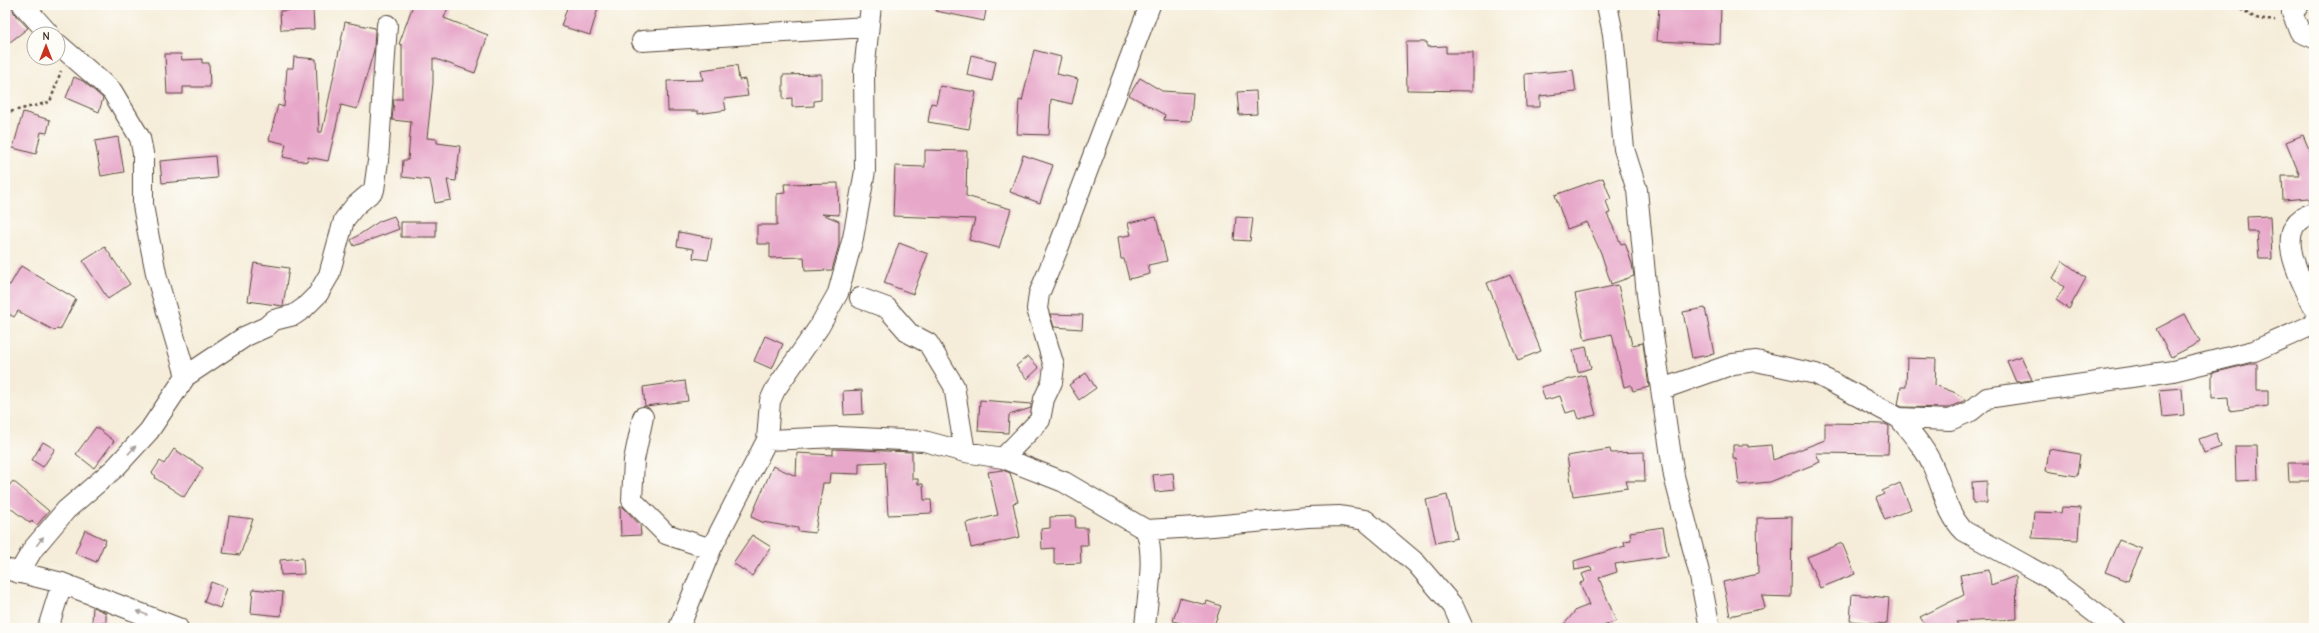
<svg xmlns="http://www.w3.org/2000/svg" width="2319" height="633" viewBox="0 0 2319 633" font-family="'Comic Neue',sans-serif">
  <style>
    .building { fill: #e7a7c9 }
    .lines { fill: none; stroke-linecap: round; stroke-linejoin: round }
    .street-casing { stroke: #57473a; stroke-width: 22 }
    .path { stroke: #57473a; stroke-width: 2.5; stroke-dasharray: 3 3; stroke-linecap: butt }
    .street { stroke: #fff; stroke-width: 20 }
    .oneway { fill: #a79f9a }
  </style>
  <rect width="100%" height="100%" fill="#fdfcf7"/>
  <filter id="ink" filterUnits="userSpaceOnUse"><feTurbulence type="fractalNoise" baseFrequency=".025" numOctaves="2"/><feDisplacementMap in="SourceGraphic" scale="8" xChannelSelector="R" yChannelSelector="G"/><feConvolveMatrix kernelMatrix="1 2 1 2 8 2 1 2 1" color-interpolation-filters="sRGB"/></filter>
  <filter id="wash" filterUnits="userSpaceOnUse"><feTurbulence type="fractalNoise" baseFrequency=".012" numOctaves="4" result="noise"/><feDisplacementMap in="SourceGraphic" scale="16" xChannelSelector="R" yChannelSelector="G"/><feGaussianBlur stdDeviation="0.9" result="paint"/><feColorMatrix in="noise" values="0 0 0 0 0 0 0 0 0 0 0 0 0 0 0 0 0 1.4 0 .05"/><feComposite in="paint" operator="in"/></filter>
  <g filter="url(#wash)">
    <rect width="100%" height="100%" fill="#f5edd9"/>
    <g id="blocks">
      <path class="building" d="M 5,5 L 12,5 L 14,13 L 28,28 L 5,46 Z
        M 413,5 L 449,5 L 444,18 L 488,35 L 475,73 L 433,58 L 433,83 L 427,138 L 437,139 L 437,143 L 460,146 L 456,181 L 447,180 L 451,200 L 435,203 L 430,180 L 402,177 L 403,160 L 408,160 L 411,122 L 392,120 L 394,99 L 402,99 L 402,45 L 399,44 Z
        M 568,5 L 599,5 L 590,35 L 561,26 Z
        M 937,5 L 987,5 L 984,21 L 936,11 Z
        M 1659,5 L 1721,5 L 1720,44 L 1657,41 Z
        M 313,9 L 314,29 L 281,30 L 280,11 Z
        M 345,22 L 375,28 L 374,50 L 357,109 L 341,105 L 328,161 L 308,157 L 307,162 L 283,157 L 286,144 L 269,140 L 278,105 L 284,107 L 287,68 L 293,68 L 294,57 L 316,59 L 319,132 L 322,132 Z
        M 1406,42 L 1427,42 L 1427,47 L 1446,46 L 1446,53 L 1473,53 L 1473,91 L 1407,90 Z
        M 1034,50 L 1061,57 L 1057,74 L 1078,79 L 1072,104 L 1051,99 L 1049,135 L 1017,134 L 1019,100 L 1022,101 Z
        M 165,54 L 181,54 L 182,60 L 202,59 L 202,63 L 209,63 L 210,87 L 183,87 L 183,94 L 167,94 Z
        M 971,55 L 996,61 L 992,81 L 967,75 Z
        M 737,65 L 739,80 L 745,79 L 748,96 L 724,99 L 726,110 L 698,114 L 698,111 L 668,111 L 667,81 L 703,80 L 701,70 Z
        M 1573,70 L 1576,92 L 1540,96 L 1540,107 L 1526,107 L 1525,74 Z
        M 821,74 L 821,100 L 814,101 L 814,106 L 792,107 L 792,98 L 783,99 L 783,75 Z
        M 74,77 L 83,81 L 103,98 L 99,112 L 66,98 Z
        M 1140,78 L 1162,91 L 1193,93 L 1191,121 L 1164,120 L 1165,115 L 1129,95 Z
        M 940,86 L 976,92 L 969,129 L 928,122 L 931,103 L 936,104 Z
        M 1256,91 L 1257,114 L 1239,115 L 1237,92 Z
        M 23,112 L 50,120 L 47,133 L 41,132 L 36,154 L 13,148 Z
        M 2303,135 L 2314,161 L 2314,202 L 2310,202 L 2309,198 L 2283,200 L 2282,176 L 2300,176 L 2286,142 Z
        M 118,137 L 124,172 L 101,176 L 95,141 Z
        M 925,150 L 967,151 L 966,196 L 1011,209 L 999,248 L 969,240 L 975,219 L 893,216 L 895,166 L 925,167 Z
        M 1023,155 L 1053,165 L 1040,203 L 1010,192 Z
        M 215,156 L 217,178 L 162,183 L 160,161 Z
        M 1603,178 L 1611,199 L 1606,201 L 1610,213 L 1607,214 L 1621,244 L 1625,243 L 1632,264 L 1634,276 L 1611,284 L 1601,253 L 1587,222 L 1567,229 L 1555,195 Z
        M 838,183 L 839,215 L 822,214 L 839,221 L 839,245 L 832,270 L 805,271 L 804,257 L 770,258 L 770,244 L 757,244 L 757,225 L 777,225 L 777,194 L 785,193 L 784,184 Z
        M 394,216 L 399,229 L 354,246 L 351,240 L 380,221 Z
        M 2270,216 L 2272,259 L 2259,259 L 2257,232 L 2248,232 L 2247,217 Z
        M 1156,217 L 1167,261 L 1148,265 L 1150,274 L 1129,279 L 1124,259 L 1121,259 L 1118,237 L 1131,235 L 1128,223 Z
        M 1236,217 L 1253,218 L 1250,241 L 1234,240 Z
        M 401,222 L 436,222 L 436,237 L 401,237 Z
        M 679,232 L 712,238 L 708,260 L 693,258 L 694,249 L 677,246 Z
        M 899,243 L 928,254 L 913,294 L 884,283 Z
        M 105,247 L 130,284 L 108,299 L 83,261 Z
        M 2063,261 L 2086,278 L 2069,309 L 2056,300 L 2064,287 L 2053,278 Z
        M 254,263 L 289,268 L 283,306 L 248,301 Z
        M 21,266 L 76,299 L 60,330 L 57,329 L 55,331 L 18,311 L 14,317 L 5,312 L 5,283 L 10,285 Z
        M 1510,274 L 1541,351 L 1518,360 L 1487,283 Z
        M 1618,285 L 1632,345 L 1643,343 L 1649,387 L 1633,391 L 1631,385 L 1624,387 L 1612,334 L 1585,340 L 1575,294 Z
        M 1705,308 L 1714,354 L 1692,358 L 1683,312 Z
        M 1050,314 L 1083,315 L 1082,329 L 1054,327 Z
        M 2185,314 L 2200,342 L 2171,357 L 2156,329 Z
        M 765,336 L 783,344 L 772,369 L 754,361 Z
        M 1586,347 L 1591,368 L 1578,372 L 1573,350 Z
        M 1028,356 L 1039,368 L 1027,379 L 1016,366 Z
        M 2021,356 L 2032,380 L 2016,382 L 2007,361 Z
        M 1907,358 L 1936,359 L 1935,385 L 1956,393 L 1966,400 L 1948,408 L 1902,407 L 1898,405 L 1901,387 L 1906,387 Z
        M 2250,364 L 2257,364 L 2257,390 L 2268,390 L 2268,406 L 2229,411 L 2228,397 L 2212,398 L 2212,373 Z
        M 1086,373 L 1096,388 L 1079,400 L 1069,385 Z
        M 1585,375 L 1596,415 L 1579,419 L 1576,410 L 1566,413 L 1560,396 L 1545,400 L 1541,387 Z
        M 685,381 L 688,401 L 645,406 L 643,387 Z
        M 2182,388 L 2184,415 L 2162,417 L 2159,390 Z
        M 862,390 L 863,414 L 844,415 L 843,391 Z
        M 980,400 L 1031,404 L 1031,408 L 1009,415 L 1008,433 L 978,431 Z
        M 1825,423 L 1885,424 L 1889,426 L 1888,454 L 1816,453 L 1820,462 L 1770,482 L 1739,485 L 1736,459 L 1733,459 L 1733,445 L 1748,445 L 1748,447 L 1771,445 L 1773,460 L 1825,440 Z
        M 96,427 L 114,441 L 94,468 L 76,454 Z
        M 2216,433 L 2221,447 L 2204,453 L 2199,439 Z
        M 43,442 L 55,449 L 43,467 L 32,460 Z
        M 2235,446 L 2257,446 L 2258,480 L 2236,481 Z
        M 174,449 L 203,468 L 184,497 L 155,478 L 156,476 L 152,473 L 160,461 L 164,464 Z
        M 833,449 L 912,452 L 912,479 L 918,479 L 918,484 L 923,484 L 924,500 L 931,500 L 932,513 L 888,515 L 885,462 L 859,463 L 859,474 L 830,473 L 829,483 L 823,483 L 815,533 L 798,531 L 798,528 L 762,522 L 751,517 L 773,466 L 796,476 L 797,453 L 833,455 Z
        M 1610,449 L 1611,453 L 1644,452 L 1645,481 L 1626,481 L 1628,488 L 1573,496 L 1567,456 Z
        M 2049,449 L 2080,454 L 2077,476 L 2046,471 Z
        M 2288,463 L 2314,463 L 2314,481 L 2289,481 Z
        M 1003,470 L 1010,473 L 1018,502 L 1013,503 L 1020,537 L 971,548 L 966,523 L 998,515 L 988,472 Z
        M 1173,473 L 1175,490 L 1155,492 L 1153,475 Z
        M 13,481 L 49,511 L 37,525 L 32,521 L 30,523 L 5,504 L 5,491 Z
        M 1987,481 L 1987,503 L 1973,503 L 1972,482 Z
        M 1900,483 L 1911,509 L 1885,520 L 1876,498 L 1884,494 L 1882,491 Z
        M 1447,495 L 1457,538 L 1436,543 L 1426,500 Z
        M 620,507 L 623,507 L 640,525 L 641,535 L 621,536 Z
        M 2062,507 L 2080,508 L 2078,540 L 2032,538 L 2034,512 L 2061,513 Z
        M 229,516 L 253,519 L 240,555 L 223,553 Z
        M 1075,516 L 1076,528 L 1087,528 L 1088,545 L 1080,545 L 1081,563 L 1054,564 L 1054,548 L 1042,549 L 1041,529 L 1050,528 L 1050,517 Z
        M 1792,517 L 1791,597 L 1762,596 L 1765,608 L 1730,616 L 1723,582 L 1758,574 L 1757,518 Z
        M 1663,527 L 1668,556 L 1615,564 L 1617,572 L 1599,578 L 1616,621 L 1599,628 L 1561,628 L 1576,610 L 1589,605 L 1580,583 L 1585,581 L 1582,574 L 1592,570 L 1591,567 L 1575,570 L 1574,561 L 1625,546 L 1624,541 L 1631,540 L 1630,532 Z
        M 85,530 L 106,540 L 96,562 L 75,553 Z
        M 752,535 L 771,547 L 752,576 L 733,563 Z
        M 2119,540 L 2142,549 L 2128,581 L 2105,572 Z
        M 1842,543 L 1855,574 L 1820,588 L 1807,557 Z
        M 303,558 L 304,574 L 281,575 L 280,560 Z
        M 1989,570 L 1991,585 L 2016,576 L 2017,619 L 1956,622 L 1960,628 L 1927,628 L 1920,617 L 1964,595 L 1960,575 Z
        M 211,582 L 227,588 L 220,608 L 204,602 Z
        M 253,589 L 283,592 L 281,616 L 251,613 Z
        M 1852,594 L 1889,598 L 1887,624 L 1850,621 Z
        M 1180,598 L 1206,605 L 1207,601 L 1221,606 L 1213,628 L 1187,628 L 1188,625 L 1173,621 Z
        M 93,607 L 106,613 L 106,623 L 92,622 Z"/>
    </g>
  </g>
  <g filter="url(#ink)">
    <use href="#blocks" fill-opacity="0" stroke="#57473a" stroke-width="1"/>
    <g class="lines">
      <defs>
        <path id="street" d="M 23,5 L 49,34
          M 1607,5 L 1613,34 L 1624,149 L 1637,190 L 1647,295 L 1674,476 L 1699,572 L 1710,628
          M 2299,5 L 2292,13 L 2300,32 L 2314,38
          M 642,41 L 867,27
          M 58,44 L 112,91 L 140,138 L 143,153 L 143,205 L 147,228 L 157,278 L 186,376
          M 2314,213 C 2268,225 2302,281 2314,308
          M 860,298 L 887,308 L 909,333 L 928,343 L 954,386 L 965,452
          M 1662,389 L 1733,364 L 1756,361 L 1816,374 L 1899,418 L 1950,420 L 1971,411 L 1987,398 L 2173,371 L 2254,351 L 2310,326 L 2314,321
          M 643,417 L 634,460 L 632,500 L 666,534 L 711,549
          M 1899,418 C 1912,434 1926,449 1934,469 C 1944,491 1947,514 1964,531 L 2052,580 L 2115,628
          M 767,440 L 839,437 L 924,441 L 965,452 L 1003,458 L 1064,482 L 1146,530 C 1156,559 1147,597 1145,628
          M 1003,458 L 1040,420 L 1044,399 L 1052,382 L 1054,366 L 1037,309 L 1039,294 L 1059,246 L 1150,5
          M 1146,530 L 1213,526 L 1308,517 L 1340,516 L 1365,520 L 1416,563 L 1453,606 L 1463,628
          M 5,569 L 62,583 L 178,628
          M 19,573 L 33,549 L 66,510 L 115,468 L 149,431 L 186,376 L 246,336 L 266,327 L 274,320 L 294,315 L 304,308 L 318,294 L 329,275 L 344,220 L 355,206 L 374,190 L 378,161 L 387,25
          M 48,628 L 62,583
          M 679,628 L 711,549 L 767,440 L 770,401 L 775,390 L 819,327 L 838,293 L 853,238 L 865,171 L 864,72 L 871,5"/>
      </defs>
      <use href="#street" class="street-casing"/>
      <path class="path" d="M 2236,5 C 2247,15 2260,22 2275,20
        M 5,113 L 50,102 L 61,71"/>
      <use href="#street" class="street"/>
    </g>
    <defs><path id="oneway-solid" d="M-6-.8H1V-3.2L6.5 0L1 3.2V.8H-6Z"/></defs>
    <g class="oneway">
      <use href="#oneway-solid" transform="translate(132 450) rotate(-47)"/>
      <use href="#oneway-solid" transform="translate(40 541) rotate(-52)"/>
      <use href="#oneway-solid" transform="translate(142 613) rotate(-158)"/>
    </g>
  </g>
  <rect width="2319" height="633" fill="none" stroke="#fdfcf7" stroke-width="20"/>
  <g transform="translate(46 46)"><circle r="19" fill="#fdfcf7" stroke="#afa8a0"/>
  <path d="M0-3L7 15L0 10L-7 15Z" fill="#c8321e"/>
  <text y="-6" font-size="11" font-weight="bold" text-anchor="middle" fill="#3b2a1e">N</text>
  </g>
</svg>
